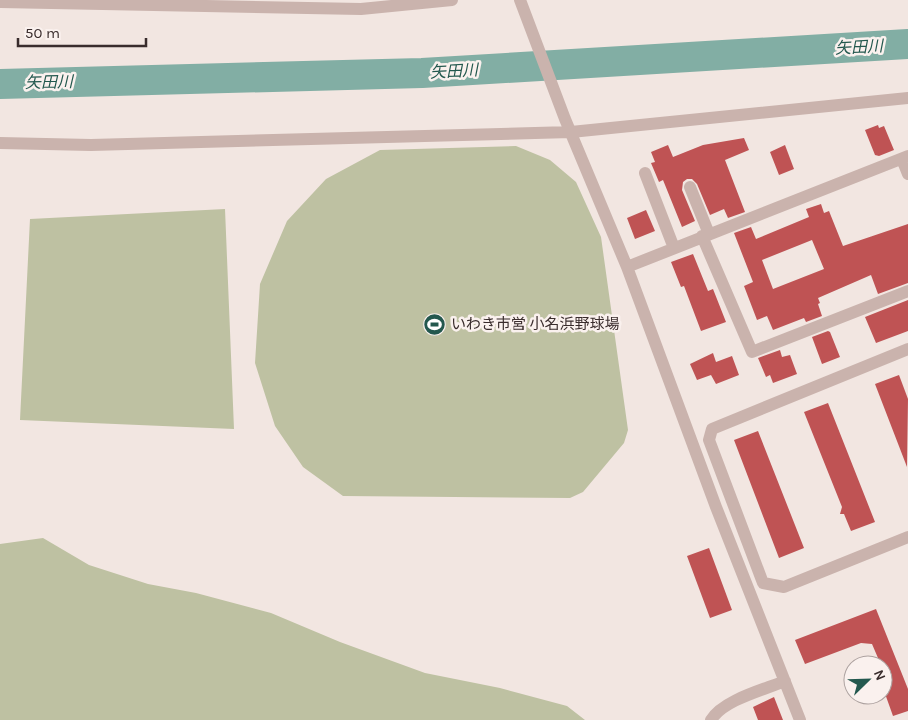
<svg xmlns="http://www.w3.org/2000/svg" width="908" height="720" viewBox="0 0 908 720" font-family="Karla,'Noto Sans JP',sans-serif">
  <style>
    .green { fill: #bec1a2 }
    .lines { fill: none; stroke-linecap: round; stroke-linejoin: round }
    .river { stroke: #82aea4; stroke-width: 30 }
    .building { fill: #bf5354; fill-rule: evenodd }
    .minor { stroke: #cab3ad; stroke-width: 12 }
    .labels { text-anchor: middle; dominant-baseline: central; stroke-width: 5; stroke-linejoin: round; paint-order: stroke }
    .poi-label { font-size: 15px; fill: #392c2c; stroke: #faf1ee; text-anchor: start }
    .water-label { font-size: 16px; font-style: italic; fill: #23584e; stroke: #faf1ee }
  </style>
  <rect width="100%" height="100%" fill="#f2e6e1"/>
  <path class="green" d="M 516,146 L 550,160 L 576,182 L 601,237 L 628,430 L 624,443 L 583,492 L 570,498 L 343,496 L 303,467 L 275,426 L 255,363 L 260,284 L 287,221 L 326,179 L 380,150 Z
    M 225,209 L 234,429 L 20,420 L 30,219 Z
    M 43,538 L 89,565 L 148,584 L 196,593 L 271,613 L 340,642 L 425,673 L 500,688 L 567,706 L 585,720 L 0,720 L 0,544 Z"/>
  <g class="lines">
    <path class="river" d="M 0,84 L 422,73 L 908,44"/>
  </g>
  <path class="building" d="M 878,125 L 879,128 L 884,126 L 894,150 L 879,156 L 875,155 L 865,130 Z
    M 744,138 L 749,150 L 725,160 L 745,212 L 728,218 L 724,209 L 710,215 L 697,184 L 692,179 L 687,179 L 683,182 L 682,190 L 695,221 L 682,227 L 663,180 L 659,182 L 651,163 L 655,162 L 651,152 L 668,145 L 673,157 L 703,145 Z
    M 785,145 L 794,169 L 779,175 L 770,152 Z
    M 821,204 L 824,213 L 829,211 L 843,246 L 908,224 L 908,283 L 878,294 L 871,275 L 818,298 L 820,303 L 818,304 L 822,316 L 806,322 L 804,318 L 773,330 L 767,316 L 757,320 L 744,286 L 753,282 L 734,233 L 751,227 L 756,239 L 809,217 L 806,209 ZM 812,240 L 824,269 L 773,289 L 762,260 Z
    M 646,210 L 655,231 L 635,239 L 627,218 Z
    M 693,254 L 708,291 L 713,289 L 726,322 L 701,331 L 684,286 L 681,287 L 671,262 Z
    M 908,300 L 908,331 L 876,343 L 865,317 Z
    M 828,331 L 830,332 L 840,357 L 822,364 L 812,337 Z
    M 780,350 L 782,357 L 790,355 L 797,374 L 773,383 L 770,375 L 766,377 L 758,358 Z
    M 713,353 L 716,362 L 732,356 L 739,375 L 716,384 L 711,375 L 697,380 L 690,364 Z
    M 899,375 L 908,399 L 907,467 L 875,384 Z
    M 828,403 L 875,522 L 851,531 L 844,514 L 840,514 L 842,507 L 804,412 Z
    M 758,431 L 804,548 L 779,558 L 734,440 Z
    M 709,548 L 732,610 L 710,618 L 687,556 Z
    M 876,609 L 908,689 L 908,711 L 893,716 L 883,688 L 883,665 L 881,665 L 872,644 L 861,643 L 805,664 L 795,640 Z
    M 774,697 L 783,720 L 758,720 L 753,707 Z"/>
  <g class="lines">
    <path class="minor" d="M 520,0 L 565,119 L 627,267 L 716,507 L 800,720
      M 0,2 L 361,9 L 452,0
      M 0,143 L 91,145 L 571,132 L 908,98
      M 902,159 L 908,174
      M 645,173 L 674,248
      M 690,187 L 709,234
      M 702,236 L 752,352 L 908,291
      M 627,267 L 908,156
      M 908,349 L 712,429 L 709,440 L 763,583 L 784,587 L 908,537
      M 711,720 C 723,700 763,690 785,681"/>
  </g>
  <defs>
    <symbol id="stadium-disc" viewBox="-11 -11 22 22"><circle r="9.5" fill="#23584e" stroke="#faf1ee"/><path d="M0-5a6.5 5 0 1 0 0 10a6.5 5 0 1 0 0-10ZM-3.5-1.8h7v3.6h-7Z" fill="#fff"/></symbol>
  </defs>
  <g fill-rule="evenodd">
    <use href="#stadium-disc" x="422" y="312" width="25" height="25"/>
  </g>
  <g class="labels">
    <g class="poi-label">
      <text x="451" y="324">いわき市営 小名浜野球場</text>
    </g>
    <g class="water-label">
      <text transform="translate(859 47) rotate(-3)">矢田川</text>
      <text transform="translate(454 71) rotate(-3)">矢田川</text>
      <text transform="translate(49 82) rotate(-1)">矢田川</text>
    </g>
  </g>
  <g transform="translate(868 680) rotate(67)"><circle r="24" fill="#faf1ee" stroke="#ada2a0"/>
  <path d="M0-4L9 19L0 12L-9 19Z" fill="#23584e"/>
  <text y="-8" font-size="14" font-weight="bold" text-anchor="middle" fill="#392c2c">N</text>
  </g>
  <path d="M18 38v8h128v-8" fill="none" stroke="#392c2c" stroke-width="2.5"/>
  <text x="25" y="38" font-size="15" fill="#392c2c" stroke="#faf1ee" stroke-width="4" paint-order="stroke">50 m</text>
</svg>
